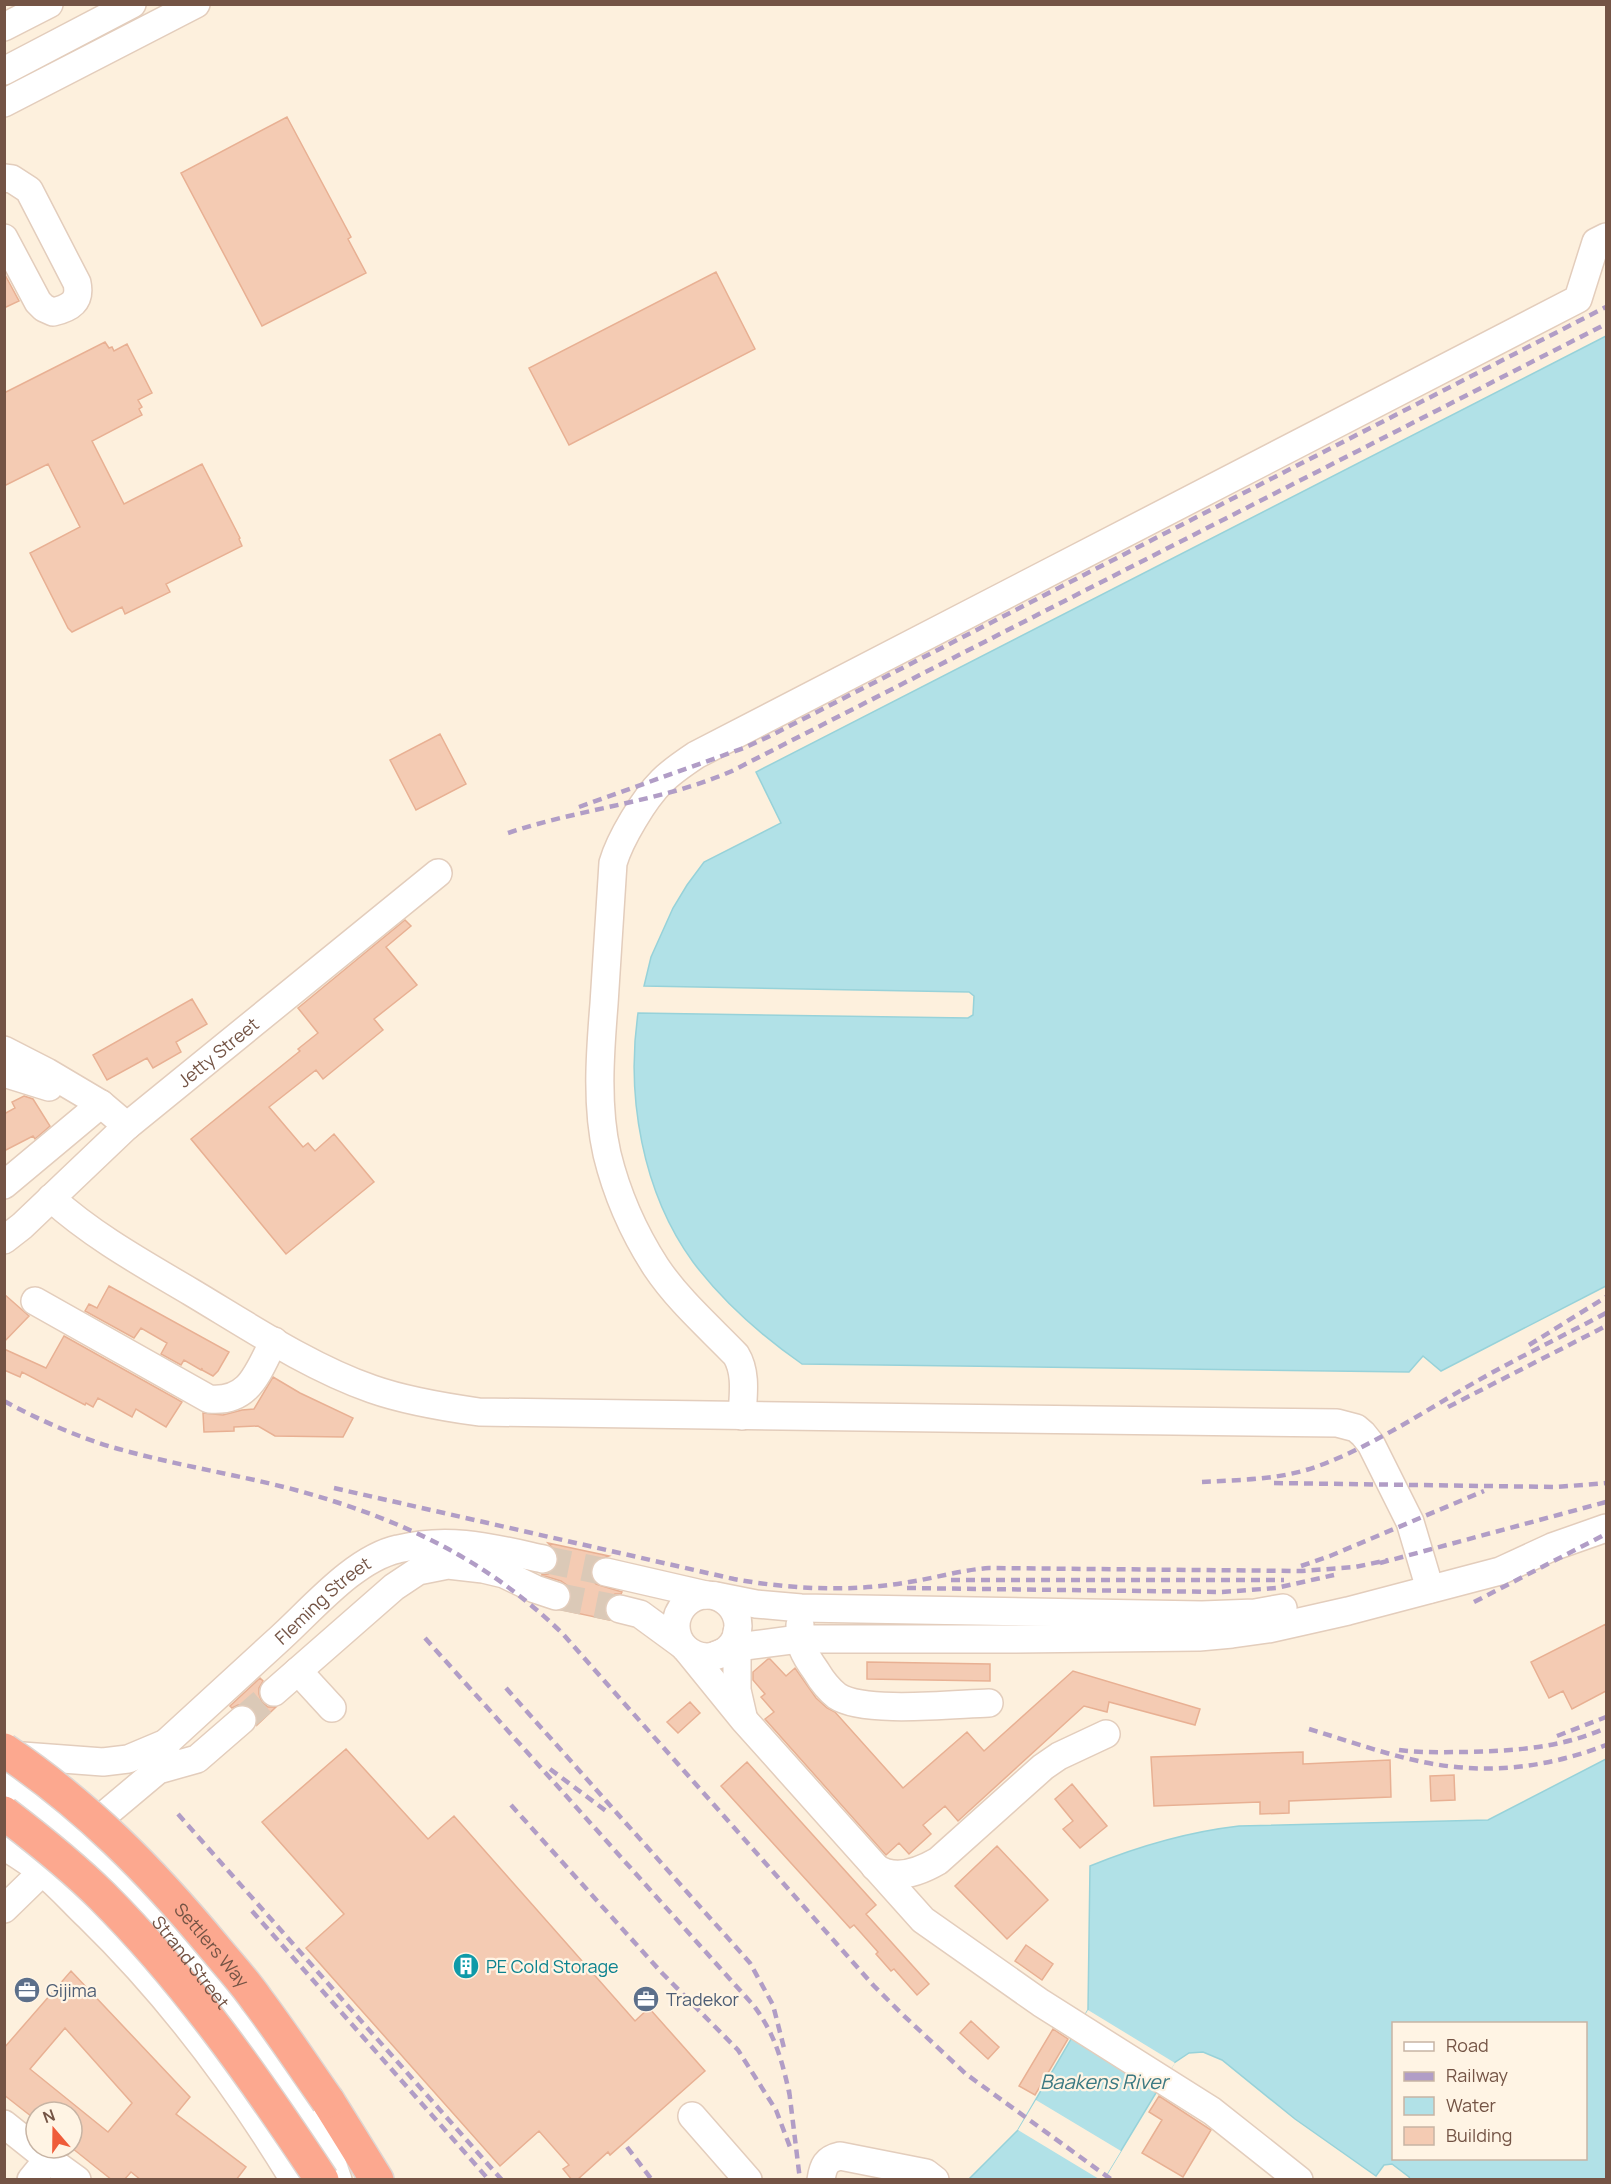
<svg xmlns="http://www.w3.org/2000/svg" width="1611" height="2184" viewBox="0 0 1611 2184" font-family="Manrope,sans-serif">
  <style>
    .water { fill: #b1e1e7; stroke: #97d2d9; stroke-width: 1.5; fill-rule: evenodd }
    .pier { fill: #fdf0dd }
    .building { fill: #f4cbb3; stroke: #e8b093; stroke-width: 1.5; fill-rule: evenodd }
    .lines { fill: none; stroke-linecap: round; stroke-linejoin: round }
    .minor-tunnel { stroke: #dbc9b7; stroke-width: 27; stroke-dasharray: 27 14; stroke-linecap: butt }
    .minor-casing { stroke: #e3cdbc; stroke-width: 30 }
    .highway-casing { stroke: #ded6d2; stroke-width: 36 }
    .minor { stroke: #fff; stroke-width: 27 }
    .highway { stroke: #fca88f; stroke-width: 33 }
    .rail { stroke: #b19dc6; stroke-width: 4.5; stroke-dasharray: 9 6; stroke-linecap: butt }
    .highway-bridge-casing { stroke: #ded6d2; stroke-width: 36; stroke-linecap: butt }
    .highway-bridge { stroke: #fca88f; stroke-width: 33 }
    .labels { text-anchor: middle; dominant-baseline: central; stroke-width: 4.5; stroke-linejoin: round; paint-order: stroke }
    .street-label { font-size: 18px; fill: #745445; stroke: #fff4e4 }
    .culture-label { font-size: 18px; fill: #0d838f; stroke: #fff4e4; text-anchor: start }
    .service-label { font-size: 18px; fill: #4e5e75; stroke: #fff4e4; text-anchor: start }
    .water-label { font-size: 20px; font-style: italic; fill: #3b7982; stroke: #fff4e4 }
  </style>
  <rect width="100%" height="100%" fill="#fdf0dd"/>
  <path class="water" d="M 1606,336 L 1606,1286 L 1441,1371 L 1423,1356 L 1409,1372 L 802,1364 C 762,1336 723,1302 693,1262 C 642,1192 626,1096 638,1013 L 968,1018 L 973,1015 L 974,996 L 969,992 L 644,986 L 651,957 L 673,908 L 687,885 L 704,862 L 781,823 L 756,772 Z
    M 1606,1759 L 1606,2179 L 1410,2179 L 1409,2177 L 1392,2164 L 1384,2165 L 1376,2176 L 1295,2119 L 1222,2060 L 1203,2052 L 1189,2053 L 1174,2063 L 1104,2179 L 968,2180 L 1018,2130 L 1088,2010 L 1090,1866 C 1139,1846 1187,1832 1239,1826 L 1488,1820 ZM 1394,2024 L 1586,2024 L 1586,2158 L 1394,2158 Z"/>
  <path class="pier" d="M 1088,2010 L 1175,2063 L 1157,2091 L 1071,2038 Z
    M 1036,2100 L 1121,2151 L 1104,2179 L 1099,2179 L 1018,2130 Z"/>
  <path class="building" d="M 287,117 L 351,237 L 348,239 L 366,273 L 262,326 L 181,173 Z
    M 716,272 L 755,349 L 569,445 L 529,368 Z
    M 4,273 L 19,301 L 4,308 Z
    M 105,342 L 109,348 L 112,347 L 114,351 L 127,344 L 152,393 L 138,400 L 142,407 L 139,409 L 142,415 L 92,441 L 124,504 L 202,464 L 240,538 L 239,539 L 242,546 L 166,584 L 170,592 L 125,614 L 122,607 L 72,632 L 68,628 L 30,553 L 80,527 L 48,464 L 4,486 L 4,393 Z
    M 440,734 L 466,784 L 416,810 L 390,760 Z
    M 405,920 L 411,926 L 386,947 L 417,985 L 374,1019 L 383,1030 L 323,1079 L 316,1070 L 269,1107 L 303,1147 L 308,1143 L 315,1151 L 334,1134 L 374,1182 L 286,1254 L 191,1139 L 300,1051 L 298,1049 L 318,1033 L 298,1008 Z
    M 192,999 L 207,1024 L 176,1042 L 181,1052 L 153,1068 L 147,1058 L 107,1080 L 93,1055 Z
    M 24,1096 L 33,1099 L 50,1126 L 35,1139 L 33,1136 L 4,1151 L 4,1114 L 15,1108 L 12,1102 Z
    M 109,1286 L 229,1352 L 218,1371 L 213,1376 L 202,1370 L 202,1368 L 201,1370 L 184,1360 L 181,1365 L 161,1354 L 167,1343 L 141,1328 L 134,1338 L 85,1311 L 89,1304 L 97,1308 Z
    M 4,1294 L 29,1316 L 4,1342 Z
    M 64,1336 L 182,1402 L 166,1427 L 136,1409 L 132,1417 L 98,1398 L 93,1407 L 86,1403 L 85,1405 L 22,1372 L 20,1377 L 4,1370 L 4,1349 L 46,1368 Z
    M 273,1377 L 300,1393 L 353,1418 L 343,1437 L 275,1436 L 258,1426 L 234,1427 L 234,1431 L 204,1432 L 203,1413 L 223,1415 L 242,1410 L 254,1409 Z
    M 548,1543 L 609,1556 L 595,1561 L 591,1569 L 591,1577 L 596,1584 L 622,1592 L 621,1594 L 615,1594 L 609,1598 L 605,1605 L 605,1613 L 609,1620 L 562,1610 L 567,1607 L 571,1600 L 571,1592 L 568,1586 L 561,1581 L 541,1575 L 548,1574 L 554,1570 L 558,1562 L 558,1554 Z
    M 1606,1624 L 1606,1691 L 1572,1709 L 1563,1691 L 1549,1698 L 1531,1662 Z
    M 768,1659 L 770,1659 L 786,1676 L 795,1668 L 816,1698 L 827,1708 L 835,1712 L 903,1788 L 967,1732 L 984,1751 L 1073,1671 L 1200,1709 L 1195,1725 L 1109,1702 L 1107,1712 L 1084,1706 L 958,1821 L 945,1806 L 923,1825 L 931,1834 L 909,1854 L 899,1843 L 886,1855 L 765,1719 L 774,1712 L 761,1697 L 765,1694 L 753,1680 L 753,1672 Z
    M 867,1662 L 990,1664 L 990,1681 L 867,1679 Z
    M 260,1678 L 263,1681 L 259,1688 L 259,1694 L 262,1702 L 268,1707 L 276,1707 L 257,1725 L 257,1716 L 253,1709 L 247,1705 L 238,1705 L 232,1708 L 230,1706 Z
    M 690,1702 L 700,1713 L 678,1733 L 667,1722 Z
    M 346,1749 L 428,1839 L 454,1816 L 635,2021 L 649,2008 L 705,2071 L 610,2155 L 608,2152 L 577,2180 L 572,2180 L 563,2169 L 569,2165 L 539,2131 L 500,2166 L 306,1948 L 344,1914 L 262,1822 Z
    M 1303,1752 L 1303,1764 L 1390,1760 L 1391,1797 L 1289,1801 L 1289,1813 L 1260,1814 L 1260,1802 L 1154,1806 L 1151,1757 Z
    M 747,1762 L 876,1905 L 866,1914 L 929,1984 L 917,1995 L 894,1969 L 891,1971 L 876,1954 L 878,1952 L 854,1925 L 850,1928 L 721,1786 Z
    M 1454,1775 L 1455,1800 L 1431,1801 L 1430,1776 Z
    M 1072,1784 L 1107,1826 L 1080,1848 L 1063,1829 L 1073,1821 L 1055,1799 Z
    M 997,1846 L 1048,1900 L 1007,1939 L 955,1886 Z
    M 1026,1945 L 1053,1964 L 1042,1980 L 1015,1961 Z
    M 71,1971 L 190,2097 L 176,2114 L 246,2167 L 236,2180 L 141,2180 L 131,2172 L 124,2180 L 112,2180 L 72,2148 L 72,2112 L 36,2112 L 36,2120 L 4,2095 L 4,2048 ZM 65,2028 L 132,2103 L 108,2132 L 30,2069 Z
    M 971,2021 L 999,2047 L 988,2059 L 960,2033 Z
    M 1053,2029 L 1068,2039 L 1035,2095 L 1019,2086 Z
    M 1159,2096 L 1211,2130 L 1183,2177 L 1142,2153 L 1162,2120 L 1149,2112 Z"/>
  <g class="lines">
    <path class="minor-tunnel" d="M 543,1559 L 606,1572
      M 556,1596 L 620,1609
      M 242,1720 L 274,1692"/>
    <defs>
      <g id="minor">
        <path d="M 4,27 L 49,4"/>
        <path d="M 4,71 L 132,4"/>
        <path d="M 4,103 L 196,4"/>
        <path d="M 4,178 L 12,179 L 29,190 L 77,283 C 81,302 70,308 53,312 L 44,308 L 38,302 L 4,238"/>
        <path d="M 4,1050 L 47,1072 L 101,1104 L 127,1126"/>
        <path d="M 4,1073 L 49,1087"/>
        <path d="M 4,1185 L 101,1104"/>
        <path d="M 51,1198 C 93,1236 142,1263 191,1292 C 248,1326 309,1367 372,1389 C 406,1401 443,1407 479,1412 L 1337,1423 L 1356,1428 L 1363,1434 L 1371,1444 L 1410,1522 L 1430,1589"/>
        <path id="s1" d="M 4,1240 L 22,1226 L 127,1126 L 438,873"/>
        <path d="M 35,1301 L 209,1399 C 250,1403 258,1371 274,1341"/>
        <path d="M 742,1416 C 743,1396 747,1373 736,1355 C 709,1327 678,1300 656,1267 C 634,1233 617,1195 607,1154 C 596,1106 600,1053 604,1004 C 607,957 610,910 613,863 C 620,839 644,799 662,781 C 672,771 684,763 696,755 L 1578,299 L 1596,242 L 1606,237"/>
        <path d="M 606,1572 L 706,1595"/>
        <circle cx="707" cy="1626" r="31"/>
        <path d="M 716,1596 L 756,1604 L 801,1608 L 1202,1615 L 1255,1613 L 1283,1608"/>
        <path d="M 620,1609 L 640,1614 L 681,1644"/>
        <path d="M 800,1625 C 799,1646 804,1654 816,1671 C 822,1681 828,1689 837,1696 C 864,1714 954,1704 989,1703"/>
        <path d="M 737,1632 L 737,1690 L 743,1716"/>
        <path d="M 688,1651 L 744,1720 L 923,1920 L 1041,2003 L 1212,2111 L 1299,2180"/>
        <path d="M 716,1655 L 737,1647 L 799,1639 L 1007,1639 L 1199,1637 L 1232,1634 L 1268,1629 L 1348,1611 L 1500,1571 L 1552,1547 L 1606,1528"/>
        <path d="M 298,1671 L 332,1708"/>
        <path d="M 274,1692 L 394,1587 L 418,1571 L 448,1565 L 483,1569 L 504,1574 L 535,1589 L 556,1596"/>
        <path d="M 9,1755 L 103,1762 L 128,1759 L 166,1743"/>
        <path id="s2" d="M 158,1770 L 168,1741 C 204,1708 240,1675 276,1642 C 310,1612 353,1559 398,1549 C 450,1536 493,1548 543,1559"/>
        <path id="s3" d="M 4,1777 L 77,1838 L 150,1910 L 250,2037 L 331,2160 L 338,2180"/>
        <path d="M 4,1846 C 17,1854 30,1862 42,1872 C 59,1885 73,1902 88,1916 C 168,1994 236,2084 294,2180"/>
        <path d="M 875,1867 C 894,1881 919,1872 938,1861 L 1043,1767 L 1059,1756 L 1106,1734"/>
        <path d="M 4,1909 L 77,1838 L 158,1770 L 197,1759 L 242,1720"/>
        <path d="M 692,2116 L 748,2180"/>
        <path d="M 4,2124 L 48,2159 L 77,2180"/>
        <path d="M 31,2180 L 48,2159"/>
        <path d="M 821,2180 C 823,2166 826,2159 840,2156 L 926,2173 L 935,2180"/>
      </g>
      <path id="highway" d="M 328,2101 L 377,2180"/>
    </defs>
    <use href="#minor" class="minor-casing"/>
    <use href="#highway" class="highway-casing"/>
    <use href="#minor" class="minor"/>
    <use href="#highway" class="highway"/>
    <path class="rail" d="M 579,807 L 744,748 L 770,736 L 1606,307
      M 508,833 C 582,808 661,802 732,771 L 1606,324
      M 1529,1345 L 1606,1297
      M 4,1401 C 43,1422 84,1440 126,1451 C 185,1467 245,1476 303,1492 C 405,1521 487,1560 563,1634 L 874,1986 L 902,2014 L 966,2074 L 1112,2180
      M 1448,1407 L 1606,1326
      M 1202,1482 C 1236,1480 1272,1480 1306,1470 C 1359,1454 1417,1416 1465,1388 C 1511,1361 1559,1338 1606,1313
      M 1274,1483 L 1557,1487 L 1606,1483
      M 334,1488 L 734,1579 C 788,1589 849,1592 903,1583 C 932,1579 960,1570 989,1568 L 1302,1571 L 1355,1567 L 1388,1560
      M 1380,1563 L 1606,1502
      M 1301,1566 L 1330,1556 L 1484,1491
      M 951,1580 L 1284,1580
      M 907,1588 L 1222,1592 L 1276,1588 L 1334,1575
      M 1474,1602 L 1606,1534
      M 425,1638 L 754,2006 C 775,2034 783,2063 790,2097
      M 506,1688 L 750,1963 L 773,2005 L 784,2048
      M 1309,1729 C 1346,1740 1384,1754 1423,1762 C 1486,1775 1547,1768 1606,1745
      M 1557,1736 L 1606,1717
      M 1399,1750 C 1421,1753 1443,1752 1464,1752 C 1514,1751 1561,1748 1606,1728
      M 550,1769 L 610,1814
      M 511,1805 L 662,1973 L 738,2050 L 776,2110 L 790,2147
      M 178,1814 L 502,2180
      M 252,1911 L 489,2180
      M 789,2090 L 800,2180
      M 627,2147 L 652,2180"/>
    <defs>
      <g id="highway-bridge">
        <path id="s4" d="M 4,1750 C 86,1805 151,1871 214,1947 C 228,1964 244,1981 257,2000 C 282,2033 304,2067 328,2101"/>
        <path d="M 4,1813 C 38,1839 72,1866 102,1896 C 187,1981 256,2080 322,2180"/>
      </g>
    </defs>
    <use href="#highway-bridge" class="highway-bridge-casing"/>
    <use href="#highway-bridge" class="highway-bridge"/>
  </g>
  <defs>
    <symbol id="building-disc" viewBox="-11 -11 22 22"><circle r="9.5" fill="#0f9aa8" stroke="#fff4e4"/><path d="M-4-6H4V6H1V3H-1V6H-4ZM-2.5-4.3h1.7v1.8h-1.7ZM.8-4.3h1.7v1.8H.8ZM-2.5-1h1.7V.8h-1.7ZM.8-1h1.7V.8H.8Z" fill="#fff"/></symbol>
    <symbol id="office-disc" viewBox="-11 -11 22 22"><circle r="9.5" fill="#5c6f8a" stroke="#fff4e4"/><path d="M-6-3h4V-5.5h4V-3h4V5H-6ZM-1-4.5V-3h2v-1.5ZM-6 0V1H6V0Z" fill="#fff"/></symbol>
  </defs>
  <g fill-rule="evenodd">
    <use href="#building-disc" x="451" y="1951" width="30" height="30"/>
    <use href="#office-disc" x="12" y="1975" width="30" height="30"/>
    <use href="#office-disc" x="631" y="1984" width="30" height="30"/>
  </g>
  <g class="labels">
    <g class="street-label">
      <text stroke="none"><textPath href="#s1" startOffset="285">Jetty Street</textPath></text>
      <text stroke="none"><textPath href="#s2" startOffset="240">Fleming Street</textPath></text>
      <text stroke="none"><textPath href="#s4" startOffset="286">Settlers Way</textPath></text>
      <text stroke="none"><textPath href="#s3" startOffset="264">Strand Street</textPath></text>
    </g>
    <g class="culture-label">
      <text x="486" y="1966">PE Cold Storage</text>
    </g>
    <g class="service-label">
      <text x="46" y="1990">Gijima</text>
      <text x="666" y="1999">Tradekor</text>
    </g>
    <g class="water-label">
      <text x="1104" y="2081">Baakens River</text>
    </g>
  </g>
  <rect width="1611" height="2184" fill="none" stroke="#745445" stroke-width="12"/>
  <rect x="1392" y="2022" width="195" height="138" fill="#fff4e4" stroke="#c7b4a4" stroke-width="1.5"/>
  <rect x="1404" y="2042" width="30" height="9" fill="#ffffff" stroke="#c7b4a4" stroke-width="1.5"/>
  <text x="1446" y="2052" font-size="18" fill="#745445">Road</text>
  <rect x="1404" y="2072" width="30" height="9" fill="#b19dc6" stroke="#c7b4a4" stroke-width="1.5"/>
  <text x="1446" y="2082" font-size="18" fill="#745445">Railway</text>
  <rect x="1404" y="2097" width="30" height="18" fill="#b1e1e7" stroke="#c7b4a4" stroke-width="1.5"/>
  <text x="1446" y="2112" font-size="18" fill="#745445">Water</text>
  <rect x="1404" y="2127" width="30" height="18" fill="#f4cbb3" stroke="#c7b4a4" stroke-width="1.5"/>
  <text x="1446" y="2142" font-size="18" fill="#745445">Building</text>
  <g transform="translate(54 2130) rotate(340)"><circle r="28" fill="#fff4e4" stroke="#c7b4a4" stroke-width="1.5"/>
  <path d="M0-4.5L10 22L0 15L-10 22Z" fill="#ef5c3a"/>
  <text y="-9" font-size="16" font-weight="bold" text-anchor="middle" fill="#745445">N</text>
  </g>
</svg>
